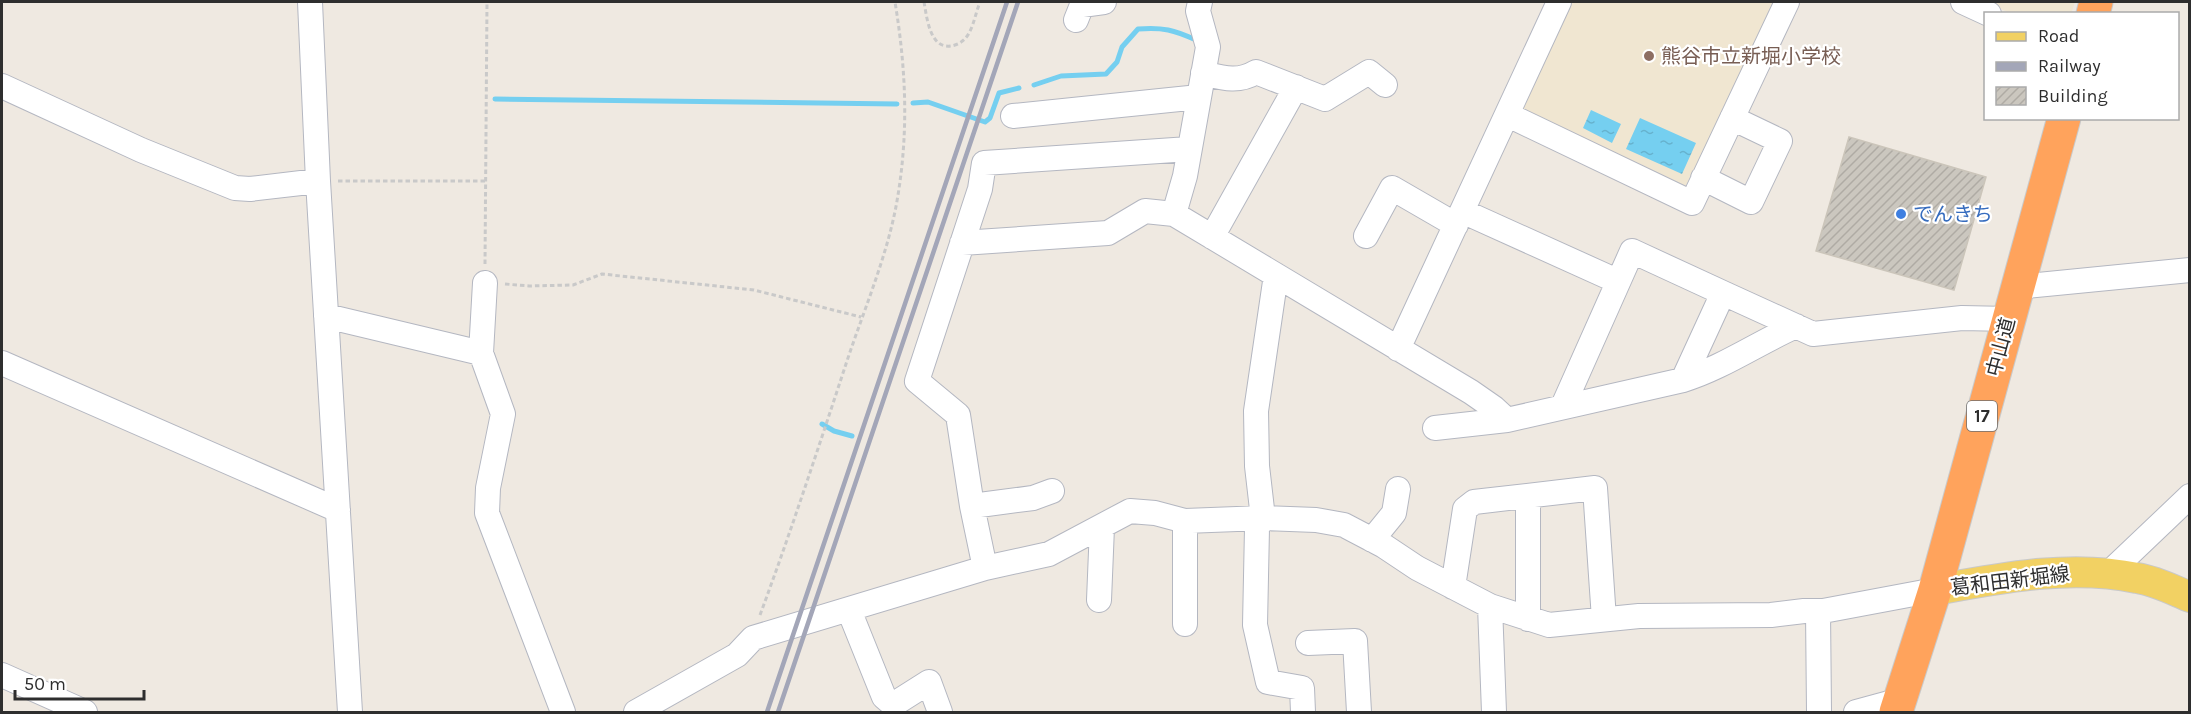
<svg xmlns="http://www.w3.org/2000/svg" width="2191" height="714" viewBox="0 0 2191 714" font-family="Karla,'Noto Sans JP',sans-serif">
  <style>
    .education { fill: #f0e6d1 }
    .water { fill: url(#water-ripples) }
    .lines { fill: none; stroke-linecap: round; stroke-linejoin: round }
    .stream { stroke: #75cff0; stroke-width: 5 }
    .building { fill: url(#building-hatch); stroke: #cbc5ba; stroke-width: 1.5 }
    .minor-casing { stroke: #b4b7c1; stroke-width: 26 }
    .major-casing { stroke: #c9c9c9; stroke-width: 32 }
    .highway-casing { stroke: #c9c9c9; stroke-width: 35 }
    .path { stroke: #c9c9c9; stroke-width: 3; stroke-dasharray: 4.5 3; stroke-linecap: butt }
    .minor { stroke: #fff; stroke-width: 24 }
    .major { stroke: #f2d163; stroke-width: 30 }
    .highway { stroke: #ffa35c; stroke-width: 33 }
    .rail { stroke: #a3a6b8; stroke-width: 4.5 }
    .education-dot { fill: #8d6e63; stroke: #fff; stroke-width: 2 }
    .shop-dot { fill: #3f7fe0; stroke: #fff; stroke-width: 2 }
    .labels { text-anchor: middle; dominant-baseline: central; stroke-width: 4.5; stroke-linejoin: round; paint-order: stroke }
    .shield { fill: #fff; stroke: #6d6d6d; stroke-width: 1.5 }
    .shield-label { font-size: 18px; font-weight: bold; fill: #2e2e2e }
    .education-label { font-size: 20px; fill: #785e54; stroke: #fff; text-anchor: start }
    .shop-label { font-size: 20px; fill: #366cbe; stroke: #fff; text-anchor: start }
    .street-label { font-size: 20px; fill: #2e2e2e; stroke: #fff }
  </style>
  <defs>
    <pattern id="water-ripples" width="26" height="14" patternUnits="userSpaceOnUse" patternTransform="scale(1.5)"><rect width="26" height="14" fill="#75cff0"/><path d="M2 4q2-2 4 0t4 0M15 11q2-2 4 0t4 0" fill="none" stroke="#66b2ce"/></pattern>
    <pattern id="building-hatch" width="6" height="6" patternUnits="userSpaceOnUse" patternTransform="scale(1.5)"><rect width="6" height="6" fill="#cbc7bf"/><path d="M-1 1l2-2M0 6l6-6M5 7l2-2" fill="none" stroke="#afaba4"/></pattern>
  </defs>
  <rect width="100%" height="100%" fill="#efe9e1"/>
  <path class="education" d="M 1571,2 L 1779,2 L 1684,189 L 1521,111 Z
    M 1985,2 L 2075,2 L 2071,14 L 2010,13 Z"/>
  <path class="water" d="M 1591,110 L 1621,124 L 1612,143 L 1583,128 Z
    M 1640,118 L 1696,143 L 1682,174 L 1626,149 Z"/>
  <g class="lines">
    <path class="stream" d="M 1034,85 L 1061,76 L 1106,74 L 1117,62 L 1122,47 L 1138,29 C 1163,27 1174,30 1196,40
      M 495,99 L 897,104
      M 913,103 L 928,102 L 985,122 L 990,118 L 999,93 L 1019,88
      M 822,424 L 834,431 L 852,436"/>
  </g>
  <path class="building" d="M 1849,137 L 1986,177 L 1954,290 L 1816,251 Z"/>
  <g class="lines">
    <defs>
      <path id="minor" d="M 310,2 L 318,181 L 350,712
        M 1963,2 L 1989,14
        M 1076,20 L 1082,5 L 1104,2
        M 1203,73 C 1223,78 1238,83 1256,72 L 1325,99 L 1369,72 L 1385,85
        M 2,86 L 141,150 L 235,188 L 250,189 L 318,181
        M 1508,115 L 1692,203 L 1787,2
        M 1013,116 L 1199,97
        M 1703,178 L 1751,202 L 1780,141 L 1732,118
        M 1462,211 L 1617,281
        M 1174,214 L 1185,176 L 1208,47 L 1198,11 L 1200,2
        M 1366,236 L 1392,188 L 1456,225
        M 1212,237 L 1296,87
        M 962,243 L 1108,233 L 1145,211 L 1174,214 L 1471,392 L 1494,408 L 1507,420 L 1683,380 C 1722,368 1758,343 1796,326
        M 1276,275 L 1256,411 L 1257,466 L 1263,518 L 1257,528 L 1255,625 L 1268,682 L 1302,688 L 1303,712
        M 485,283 L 481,353 L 503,414 L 488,488 L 487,513 L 563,712
        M 2017,287 L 2190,270
        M 326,316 L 481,353
        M 1398,349 L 1559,2
        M 2,363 L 338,510
        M 1683,380 L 1723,293 L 1813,334 L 1962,318 L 2009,319
        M 1563,406 L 1632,251 L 1723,293
        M 1435,428 L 1507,420
        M 972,506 L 1033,498 L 1052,491
        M 1372,540 L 1394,513 L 1398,489
        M 985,568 L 972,506 L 958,415 L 917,381 L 980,189 L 984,163 L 1189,149
        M 2109,573 L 2190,496
        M 1453,587 L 1465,509 L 1474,502 L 1595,488 L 1604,619
        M 1099,600 L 1102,527
        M 1490,606 L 1494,712
        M 849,610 L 884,697 L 891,703 L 899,701 L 929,682 L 940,712
        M 1818,611 L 1819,712
        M 1528,619 L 1528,496
        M 1185,624 L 1185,521
        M 1308,643 L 1355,641 L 1359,712
        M 2,675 L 85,712
        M 636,712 L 737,655 L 753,638 L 985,568 L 1049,554 L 1130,511 L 1155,513 L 1185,521 L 1263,518 L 1316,520 L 1344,525 L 1384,546 L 1417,568 L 1490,606 L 1549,625 L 1639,616 L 1771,615 L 1804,611 L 1823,611 L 1935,590
        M 1856,712 L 1900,700"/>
      <path id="major" d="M 1935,590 C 2001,578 2070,564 2137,578 C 2156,581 2173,590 2190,597"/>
      <path id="highway" d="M 2093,14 L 2096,2
        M 1896,712 L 1935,590 L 2064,118"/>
    </defs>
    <use href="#minor" class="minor-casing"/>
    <use href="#major" class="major-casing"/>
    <use href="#highway" class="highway-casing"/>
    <path class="path" d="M 924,2 C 927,18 930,53 955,45 C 961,43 966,39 969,33 C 974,24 976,12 980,2
      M 338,181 L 487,181
      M 485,264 L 487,2
      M 505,284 L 529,286 L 573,285 L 602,274 L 754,290 L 861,317
      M 760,615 C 790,534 817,452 844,370 C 862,314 887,258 897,201 C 909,132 906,69 895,2"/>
    <use href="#minor" class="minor"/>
    <use href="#major" class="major"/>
    <use href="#highway" class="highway"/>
    <path class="rail" d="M 767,712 L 1007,2
      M 778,712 L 1018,2"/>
  </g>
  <circle class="education-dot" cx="1649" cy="56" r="6"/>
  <circle class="shop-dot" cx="1901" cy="214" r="6"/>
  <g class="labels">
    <rect class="shield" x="1967" y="401" width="30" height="30" rx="4.5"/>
    <g class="shield-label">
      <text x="1982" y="416">17</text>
    </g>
    <g class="education-label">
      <text x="1661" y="56">熊谷市立新堀小学校</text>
    </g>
    <g class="shop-label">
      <text x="1913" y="214">でんきち</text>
    </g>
    <g class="street-label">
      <text transform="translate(2001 347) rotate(-75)">中山道</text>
      <text transform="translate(2010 581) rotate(-7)">葛和田新堀線</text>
    </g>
  </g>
  <rect width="2191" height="714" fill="none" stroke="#2e2e2e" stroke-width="6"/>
  <rect x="1984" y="12" width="195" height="108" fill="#ffffff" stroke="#ababab" stroke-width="1.5"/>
  <rect x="1996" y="32" width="30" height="9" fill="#f2d163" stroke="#ababab" stroke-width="1.5"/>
  <text x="2038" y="42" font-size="18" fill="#2e2e2e">Road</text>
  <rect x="1996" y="62" width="30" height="9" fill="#a3a6b8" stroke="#ababab" stroke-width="1.5"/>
  <text x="2038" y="72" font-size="18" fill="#2e2e2e">Railway</text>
  <rect x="1996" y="87" width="30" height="18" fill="url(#building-hatch)" stroke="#ababab" stroke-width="1.5"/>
  <text x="2038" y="102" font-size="18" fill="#2e2e2e">Building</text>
  <path d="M15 690v9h129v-9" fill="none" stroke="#2e2e2e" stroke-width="3"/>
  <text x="24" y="690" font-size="18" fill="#2e2e2e" stroke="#ffffff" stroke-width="4.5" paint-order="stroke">50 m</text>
</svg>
